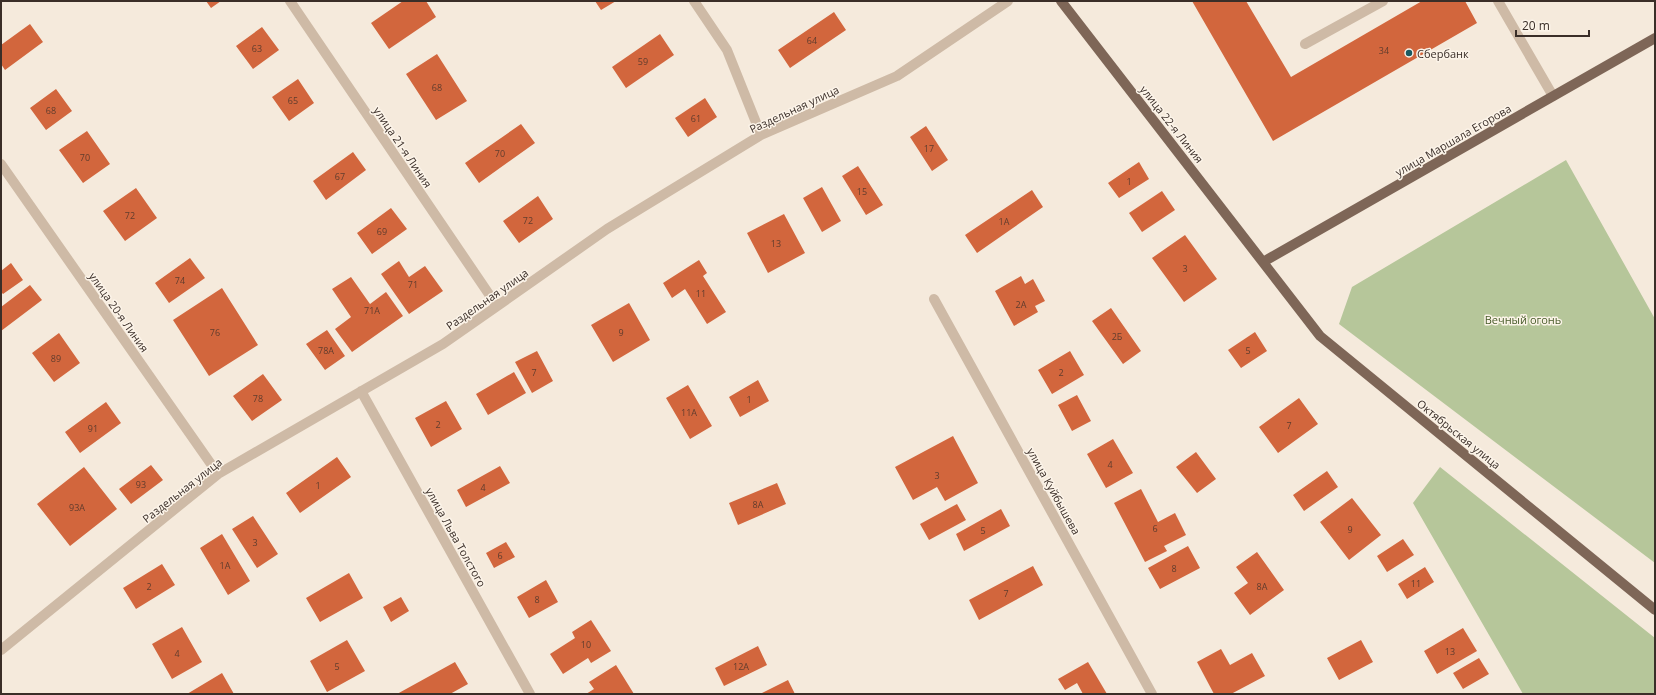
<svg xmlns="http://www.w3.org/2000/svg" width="1656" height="695" viewBox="0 0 1656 695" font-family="'Open Sans',sans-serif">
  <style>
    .green { fill: #b6c69a }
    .building { fill: #d2663d }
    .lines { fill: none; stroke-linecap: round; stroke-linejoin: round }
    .minor { stroke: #cebaa6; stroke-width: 10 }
    .major { stroke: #7e6657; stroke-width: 10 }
    .poi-dot { fill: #195960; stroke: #fcf4e9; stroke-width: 1.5 }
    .labels { text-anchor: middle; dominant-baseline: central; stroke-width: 3; stroke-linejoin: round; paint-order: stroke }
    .number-label { font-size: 9px; fill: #603c2d }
    .poi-label { font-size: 11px; fill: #3a2e28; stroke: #fcf4e9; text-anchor: start }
    .street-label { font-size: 11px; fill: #3a2e28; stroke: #fcf4e9 }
    .park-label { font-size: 11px; fill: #475b29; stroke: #fcf4e9 }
  </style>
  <rect width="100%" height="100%" fill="#f5eadc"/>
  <path class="green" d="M 1566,160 L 1655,319 L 1655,563 L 1339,324 L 1352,287 Z
    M 1440,467 L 1655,638 L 1655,694 L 1523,694 L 1413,503 Z"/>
  <path class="building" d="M 206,1 L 221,1 L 211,8 Z
    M 403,1 L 426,1 L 436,17 L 389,49 L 371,23 Z
    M 595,1 L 616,1 L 601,10 Z
    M 1192,1 L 1246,1 L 1291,77 L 1422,1 L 1465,1 L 1477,23 L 1273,141 Z
    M 834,12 L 846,30 L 790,68 L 778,50 Z
    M 30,24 L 43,42 L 5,70 L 1,64 L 1,45 Z
    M 262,27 L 279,50 L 253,69 L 236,46 Z
    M 660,34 L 674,55 L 626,88 L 612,67 Z
    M 437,54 L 467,101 L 436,120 L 406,74 Z
    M 298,79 L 314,103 L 289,121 L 272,97 Z
    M 56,89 L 72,111 L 46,130 L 30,108 Z
    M 705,98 L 717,117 L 688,137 L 675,118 Z
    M 521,124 L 535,143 L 479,183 L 465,163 Z
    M 926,126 L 948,160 L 932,171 L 910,137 Z
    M 87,131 L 110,164 L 83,183 L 59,150 Z
    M 353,152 L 366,170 L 326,200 L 313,181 Z
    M 1139,162 L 1149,179 L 1119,198 L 1108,183 Z
    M 858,166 L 883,205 L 866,215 L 842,176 Z
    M 822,187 L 841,221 L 822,232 L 803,198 Z
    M 136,188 L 157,218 L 125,241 L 103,211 Z
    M 1032,190 L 1043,207 L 977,253 L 965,235 Z
    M 1162,191 L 1175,210 L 1142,232 L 1129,213 Z
    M 538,196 L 553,219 L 519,243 L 503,221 Z
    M 391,208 L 407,229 L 372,254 L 357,233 Z
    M 784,214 L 805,253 L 768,273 L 747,233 Z
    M 1185,235 L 1217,279 L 1184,302 L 1152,258 Z
    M 190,258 L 205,278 L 169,303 L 155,283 Z
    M 699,260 L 707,273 L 703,276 L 726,312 L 707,324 L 685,289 L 672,298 L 663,283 Z
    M 399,261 L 409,277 L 425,266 L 443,291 L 409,314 L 381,274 Z
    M 11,263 L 23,280 L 3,294 L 1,292 L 1,271 Z
    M 1021,276 L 1025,284 L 1033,279 L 1045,301 L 1035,306 L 1038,312 L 1014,326 L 995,291 Z
    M 351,277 L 370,304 L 386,292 L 403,316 L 352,352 L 335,329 L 351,317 L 332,289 Z
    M 30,285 L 42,300 L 1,331 L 1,307 Z
    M 222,288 L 258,345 L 209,376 L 173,320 Z
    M 629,303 L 650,340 L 613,362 L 591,325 Z
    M 1111,308 L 1141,351 L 1123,364 L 1092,321 Z
    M 327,330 L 345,356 L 325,370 L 306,344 Z
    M 1255,332 L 1267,351 L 1241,368 L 1228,350 Z
    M 59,333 L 80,363 L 54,382 L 32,353 Z
    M 537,351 L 553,381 L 532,393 L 515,362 Z
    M 1070,351 L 1084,375 L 1052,394 L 1038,370 Z
    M 514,372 L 526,393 L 488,415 L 476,394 Z
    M 263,374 L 282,400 L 252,421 L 233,396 Z
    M 758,380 L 769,401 L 740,417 L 729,397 Z
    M 688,385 L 712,426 L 690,439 L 666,398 Z
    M 1077,395 L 1091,421 L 1072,431 L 1058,405 Z
    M 1299,398 L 1318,424 L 1278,453 L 1259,427 Z
    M 446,401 L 462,429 L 431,447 L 415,418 Z
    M 106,402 L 121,423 L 80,453 L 65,432 Z
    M 953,436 L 978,483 L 945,501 L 937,487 L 913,500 L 895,467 Z
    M 1113,439 L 1133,473 L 1106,488 L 1087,454 Z
    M 1196,452 L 1216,479 L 1197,493 L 1176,467 Z
    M 337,457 L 351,477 L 300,513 L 286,493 Z
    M 151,465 L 163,480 L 131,504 L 119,489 Z
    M 500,466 L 510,483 L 466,507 L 457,490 Z
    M 84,467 L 117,509 L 70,546 L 37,504 Z
    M 1327,471 L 1338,487 L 1304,511 L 1293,495 Z
    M 777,483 L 786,504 L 738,525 L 729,503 Z
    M 1141,489 L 1158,522 L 1175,513 L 1186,535 L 1164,546 L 1167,551 L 1145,562 L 1114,503 Z
    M 1352,498 L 1381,535 L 1349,560 L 1320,522 Z
    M 957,504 L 966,520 L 929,540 L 920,524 Z
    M 1001,509 L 1010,526 L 964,551 L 956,534 Z
    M 253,516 L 278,554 L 257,568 L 232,529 Z
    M 222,534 L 250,581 L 228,595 L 200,548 Z
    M 1403,539 L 1414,555 L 1387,572 L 1377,556 Z
    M 506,542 L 515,557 L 494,568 L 486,553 Z
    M 1188,546 L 1200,568 L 1160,589 L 1148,568 Z
    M 1257,552 L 1284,590 L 1250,615 L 1234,593 L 1248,583 L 1236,567 Z
    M 162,564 L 175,585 L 136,609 L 123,588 Z
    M 1033,566 L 1043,585 L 979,620 L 969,600 Z
    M 1425,567 L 1434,582 L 1407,599 L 1398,584 Z
    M 349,573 L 363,598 L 320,622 L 306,598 Z
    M 546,580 L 558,602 L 529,618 L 517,597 Z
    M 401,597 L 409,611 L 391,622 L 383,607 Z
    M 591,620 L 611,651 L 591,663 L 588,658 L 563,674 L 550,654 L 575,638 L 572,632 Z
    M 182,627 L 202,662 L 172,679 L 152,644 Z
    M 1463,628 L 1477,651 L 1437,674 L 1424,651 Z
    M 347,640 L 365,671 L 327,692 L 310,661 Z
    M 1361,640 L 1373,662 L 1339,680 L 1327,658 Z
    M 758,646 L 767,665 L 724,686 L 715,668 Z
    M 1221,649 L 1230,665 L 1252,653 L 1265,676 L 1231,694 L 1214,694 L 1197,662 Z
    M 1479,658 L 1489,674 L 1463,689 L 1453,673 Z
    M 455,662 L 468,684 L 450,694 L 397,694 Z
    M 1088,662 L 1107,694 L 1083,694 L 1077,683 L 1065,690 L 1058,679 Z
    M 616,665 L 634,694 L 586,694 L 594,689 L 589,682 Z
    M 222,673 L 234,694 L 187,694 Z
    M 788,680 L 795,694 L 760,694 Z"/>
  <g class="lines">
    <path class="minor" d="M 290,1 L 497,306
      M 694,1 L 727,50 L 761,135
      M 1498,1 L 1553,96
      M 1305,44 L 1383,1
      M 1,164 L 218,474
      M 934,299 L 1152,694
      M 361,391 L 530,694
      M 1,650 L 218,474 L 443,344 L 607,229 L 761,135 L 897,76 L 1008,1"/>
    <path class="major" d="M 1061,1 L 1320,336 L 1655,610
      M 1263,262 L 1655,38"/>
  </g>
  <circle class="poi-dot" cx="1409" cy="53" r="4"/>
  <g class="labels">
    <g class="number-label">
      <text x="812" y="40">64</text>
      <text x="257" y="48">63</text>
      <text x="1384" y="50">34</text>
      <text x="643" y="61">59</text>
      <text x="437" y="87">68</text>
      <text x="293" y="100">65</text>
      <text x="51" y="110">68</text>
      <text x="696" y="118">61</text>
      <text x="929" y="148">17</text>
      <text x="500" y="153">70</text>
      <text x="85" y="157">70</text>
      <text x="340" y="176">67</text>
      <text x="1129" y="181">1</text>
      <text x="862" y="191">15</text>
      <text x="130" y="215">72</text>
      <text x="528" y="220">72</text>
      <text x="1004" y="221">1А</text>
      <text x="382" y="231">69</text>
      <text x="776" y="243">13</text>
      <text x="1185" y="268">3</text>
      <text x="180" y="280">74</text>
      <text x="413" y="284">71</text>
      <text x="701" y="293">11</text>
      <text x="1021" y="304">2А</text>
      <text x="372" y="310">71А</text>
      <text x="215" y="332">76</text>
      <text x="621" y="332">9</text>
      <text x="1117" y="336">2Б</text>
      <text x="326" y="350">78А</text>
      <text x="1248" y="350">5</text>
      <text x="56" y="358">89</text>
      <text x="534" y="372">7</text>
      <text x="1061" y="372">2</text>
      <text x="258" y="398">78</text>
      <text x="749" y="399">1</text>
      <text x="689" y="412">11А</text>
      <text x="438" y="424">2</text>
      <text x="1289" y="425">7</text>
      <text x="93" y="428">91</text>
      <text x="1110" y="464">4</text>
      <text x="937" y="475">3</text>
      <text x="141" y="484">93</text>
      <text x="318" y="485">1</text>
      <text x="483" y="487">4</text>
      <text x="758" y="504">8А</text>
      <text x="77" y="507">93А</text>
      <text x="1155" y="528">6</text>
      <text x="1350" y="529">9</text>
      <text x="983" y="530">5</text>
      <text x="255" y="542">3</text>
      <text x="500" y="555">6</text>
      <text x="225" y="565">1А</text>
      <text x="1174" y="568">8</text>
      <text x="1416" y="583">11</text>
      <text x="149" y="586">2</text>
      <text x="1262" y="586">8А</text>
      <text x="1006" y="593">7</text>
      <text x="537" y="599">8</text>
      <text x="586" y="644">10</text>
      <text x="1450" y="651">13</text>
      <text x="177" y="653">4</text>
      <text x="337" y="666">5</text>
      <text x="741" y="666">12А</text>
    </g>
    <g class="poi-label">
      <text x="1417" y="53">Сбербанк</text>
    </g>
    <g class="street-label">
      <text transform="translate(794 109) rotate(-25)">Раздельная улица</text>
      <text transform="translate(1172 124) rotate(52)">улица 22-я Линия</text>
      <text transform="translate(1453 140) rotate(-30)">улица Маршала Егорова</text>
      <text transform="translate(403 147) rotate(56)">улица 21-я Линия</text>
      <text transform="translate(487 299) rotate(-35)">Раздельная улица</text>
      <text transform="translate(119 312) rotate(55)">улица 20-я Линия</text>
      <text transform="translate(1459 434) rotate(39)">Октябрьская улица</text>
      <text transform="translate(182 490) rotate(-38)">Раздельная улица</text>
      <text transform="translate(1054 491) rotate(61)">улица Куйбышева</text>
      <text transform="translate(456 537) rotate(61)">улица Льва Толстого</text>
    </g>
    <g class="park-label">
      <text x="1523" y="319">Вечный огонь</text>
    </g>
  </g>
  <rect width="1656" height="695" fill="none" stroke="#3a2e28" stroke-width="4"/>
  <path d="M1516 30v6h73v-6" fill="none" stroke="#3a2e28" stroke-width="2"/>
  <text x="1522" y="30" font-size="12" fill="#3a2e28" stroke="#fcf4e9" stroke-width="3" paint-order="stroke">20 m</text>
</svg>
